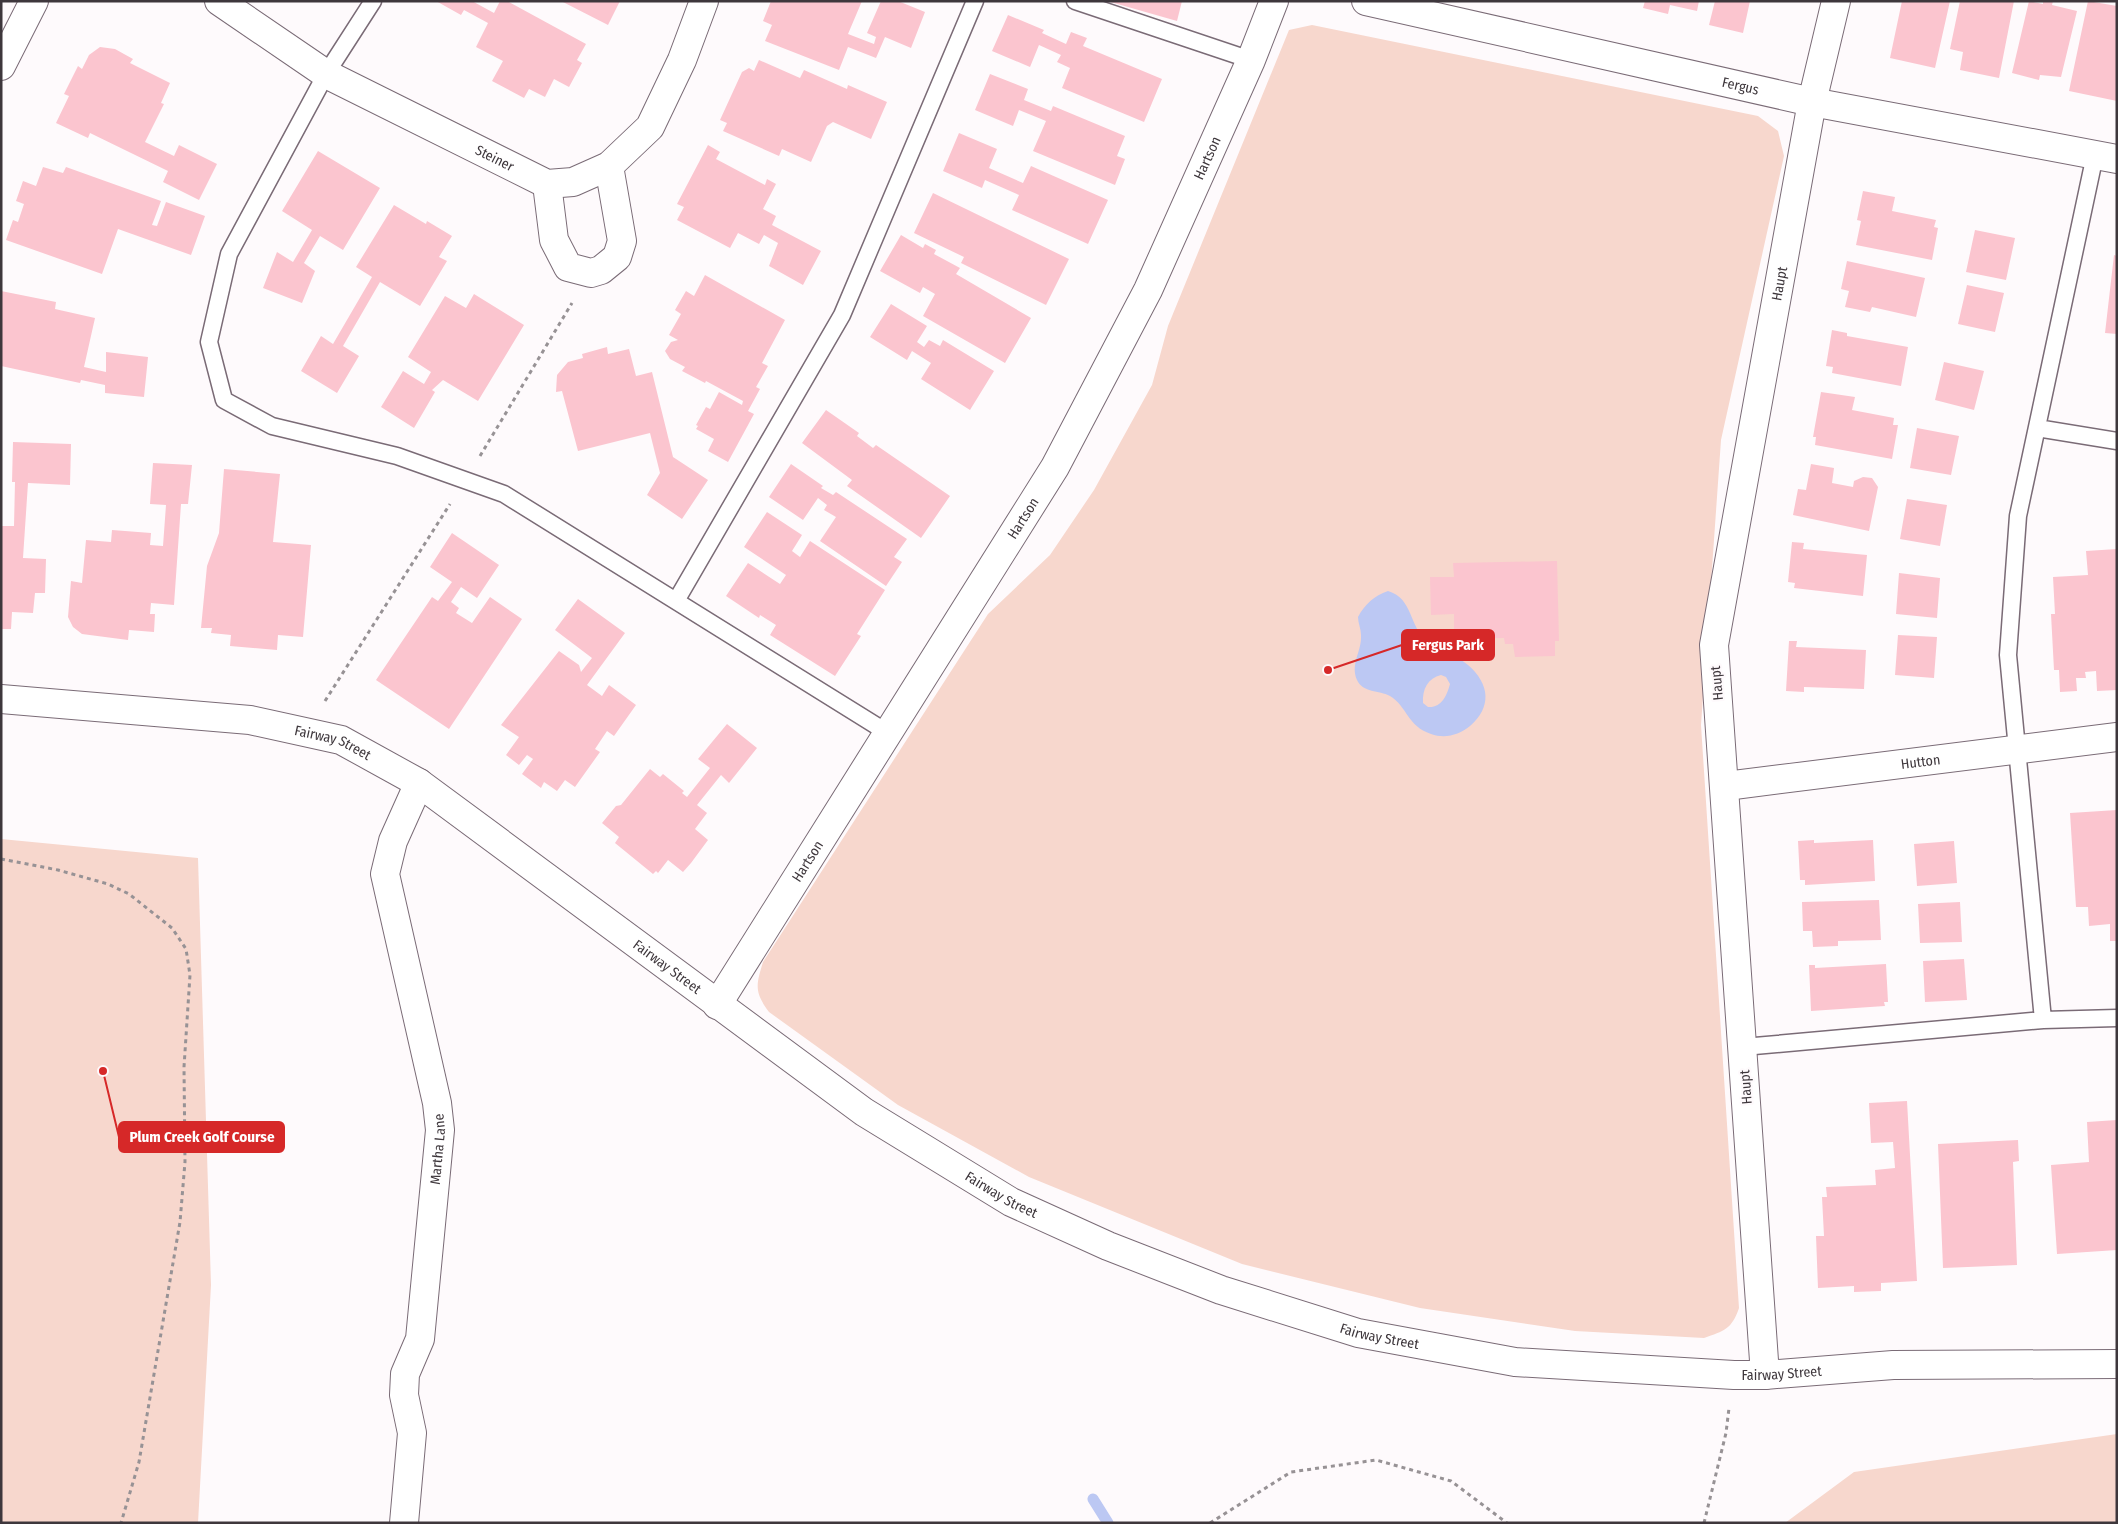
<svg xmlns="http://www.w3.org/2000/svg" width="2118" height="1524" viewBox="0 0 2118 1524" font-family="'Fira Sans Condensed',sans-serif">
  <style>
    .green { fill: #f7d7cd }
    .water { fill: #bcc8f3; fill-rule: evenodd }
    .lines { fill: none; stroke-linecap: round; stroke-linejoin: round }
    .stream { stroke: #bcc8f3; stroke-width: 11 }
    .building { fill: #fbc5cf }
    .service-casing { stroke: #7a6b76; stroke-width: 19 }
    .minor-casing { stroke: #7a6b76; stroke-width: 30 }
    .tertiary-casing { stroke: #7a6b76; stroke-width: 30 }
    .path { stroke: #979295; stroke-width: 3; stroke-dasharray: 4 4; stroke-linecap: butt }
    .service { stroke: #fff; stroke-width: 16 }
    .minor { stroke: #fff; stroke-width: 28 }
    .tertiary { stroke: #fff; stroke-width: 28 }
    .labels { text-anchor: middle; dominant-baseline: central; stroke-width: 4.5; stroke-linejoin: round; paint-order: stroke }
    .street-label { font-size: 14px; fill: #3e373c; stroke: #fefafc }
    .leader { fill: none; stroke: #d62828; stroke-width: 2 }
    .callout-dot { fill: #d62828; stroke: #fefafc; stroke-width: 2 }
    .callout { fill: #d62828; stroke: #d62828; stroke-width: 2 }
    .callout-label { font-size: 15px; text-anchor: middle; font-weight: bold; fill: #fff }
  </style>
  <rect width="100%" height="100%" fill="#fefafc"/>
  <path class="green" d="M 1312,25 L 1758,116 L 1778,131 L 1784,156 L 1721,440 L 1701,725 L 1739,1308 C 1732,1329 1724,1331 1704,1338 L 1575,1331 L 1420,1308 L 1242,1264 L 1029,1177 L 898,1105 L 769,1012 C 754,992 756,985 763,962 L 988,614 L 1050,555 L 1094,490 L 1152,385 L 1168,326 L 1289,30 Z
    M 1,839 L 198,858 L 211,1285 L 198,1523 L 1,1523 Z
    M 2117,1434 L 2117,1523 L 1785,1523 L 1854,1472 Z"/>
  <path class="water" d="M 1388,591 C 1414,599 1408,626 1428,642 C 1440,652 1456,655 1468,665 C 1490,684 1492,707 1470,726 C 1459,735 1445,739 1431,734 C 1407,726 1407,706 1390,696 C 1379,690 1363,693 1357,680 C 1350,663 1362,652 1361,635 C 1361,629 1358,623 1358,617 C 1365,604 1374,596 1388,591 ZM 1441,675 L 1446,677 L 1450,684 C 1447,695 1442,708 1428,707 L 1423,703 C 1422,689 1428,678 1441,675 Z"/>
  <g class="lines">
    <path class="stream" d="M 1093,1499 L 1108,1523"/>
  </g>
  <path class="building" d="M 436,1 L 472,1 L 494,13 L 500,1 L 507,1 L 586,44 L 577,60 L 582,63 L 569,87 L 554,79 L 545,97 L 529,89 L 524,98 L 492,81 L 503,61 L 476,47 L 488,23 L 464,10 L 461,15 Z
    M 561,1 L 620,1 L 608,25 Z
    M 771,1 L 862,1 L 848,34 L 874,44 L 876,37 L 867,33 L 881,1 L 898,1 L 925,12 L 911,48 L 885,37 L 876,58 L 848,47 L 839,70 L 765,41 L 772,25 L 763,21 Z
    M 1107,1 L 1182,1 L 1177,21 Z
    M 1645,1 L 1699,1 L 1697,11 L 1670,5 L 1668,14 L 1643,8 Z
    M 1715,1 L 1750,1 L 1743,33 L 1709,25 Z
    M 1902,1 L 1950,1 L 1935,68 L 1890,58 Z
    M 1960,1 L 2014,1 L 1999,78 L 1960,70 L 1963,52 L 1950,49 Z
    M 2029,1 L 2043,4 L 2043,1 L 2053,1 L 2052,5 L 2077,11 L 2061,77 L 2040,75 L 2039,80 L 2012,73 Z
    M 2088,1 L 2117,6 L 2117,101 L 2069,91 Z
    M 1008,15 L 1044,30 L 1042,33 L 1066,44 L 1071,32 L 1087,38 L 1083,46 L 1162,79 L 1144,122 L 1062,88 L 1070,68 L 1057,62 L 1061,55 L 1039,45 L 1030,67 L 992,51 Z
    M 100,47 L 115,49 L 133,59 L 130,63 L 170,83 L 161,103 L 164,104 L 145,142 L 174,156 L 179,145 L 217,164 L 199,200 L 163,182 L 168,171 L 90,133 L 88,138 L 56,123 L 69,96 L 64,94 L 78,66 L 82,69 L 89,55 Z
    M 759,60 L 800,78 L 804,70 L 847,89 L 848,85 L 887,102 L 871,139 L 833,122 L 827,126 L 811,162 L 782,149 L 779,156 L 723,131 L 727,123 L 720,120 L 742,72 L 749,68 L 754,71 Z
    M 990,74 L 1028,89 L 1024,100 L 1051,111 L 1053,106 L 1125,136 L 1117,156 L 1125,159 L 1115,185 L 1033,151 L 1046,121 L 1019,110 L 1013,126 L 975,110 Z
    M 959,133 L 997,149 L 989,168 L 1023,183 L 1031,166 L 1108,200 L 1088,244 L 1012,210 L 1019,195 L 985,180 L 982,188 L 943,171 Z
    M 708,145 L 720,152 L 716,159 L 765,185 L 767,179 L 776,184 L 763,209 L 776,216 L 772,225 L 821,251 L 803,285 L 769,266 L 778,243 L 764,235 L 759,244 L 738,233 L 730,248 L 677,220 L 684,207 L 677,204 Z
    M 318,151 L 380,188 L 343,250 L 320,236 L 304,263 L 315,271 L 302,303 L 263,288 L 277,252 L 293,262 L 312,230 L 282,211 Z
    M 43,167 L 63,173 L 66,167 L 161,201 L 152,225 L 157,226 L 166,202 L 205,216 L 191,255 L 118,229 L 102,274 L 6,240 L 13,220 L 18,222 L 24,204 L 16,201 L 23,181 L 36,186 Z
    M 1863,191 L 1895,197 L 1892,211 L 1936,220 L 1934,227 L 1938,228 L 1932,260 L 1856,245 L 1861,221 L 1857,220 Z
    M 933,193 L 1069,259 L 1046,305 L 961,263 L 964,257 L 914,233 Z
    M 394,205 L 426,224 L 427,221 L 452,236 L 439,257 L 447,261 L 420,306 L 380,282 L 343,346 L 359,356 L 337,393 L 301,371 L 321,336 L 333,344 L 372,277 L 356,267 Z
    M 1975,230 L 2015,238 L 2006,280 L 1966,272 Z
    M 901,235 L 923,248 L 925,244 L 936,250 L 934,254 L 960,268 L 956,274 L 1031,318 L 1005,363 L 923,316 L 935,294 L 923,287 L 920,293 L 880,271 Z
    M 2114,255 L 2117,256 L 2117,334 L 2105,333 Z
    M 1847,261 L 1925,278 L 1916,317 L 1872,307 L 1870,312 L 1845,307 L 1849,291 L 1841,289 Z
    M 705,275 L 785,320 L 762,363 L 768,366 L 756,387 L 760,389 L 748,411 L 754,414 L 728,462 L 708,451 L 714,439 L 696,429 L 698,426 L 696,425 L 706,407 L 710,409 L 719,392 L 742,405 L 743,401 L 706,381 L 705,383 L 682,371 L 685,367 L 670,359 L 665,351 L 671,342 L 678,340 L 669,335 L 681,314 L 675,310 L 686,291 L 694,296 Z
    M 1967,285 L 2004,293 L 1995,332 L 1958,324 Z
    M 1,291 L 56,302 L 55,309 L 95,318 L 84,367 L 106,372 L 106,352 L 148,357 L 144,397 L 105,393 L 105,385 L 81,380 L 80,383 L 1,366 Z
    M 474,294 L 524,325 L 478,401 L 443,380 L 432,390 L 435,392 L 414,428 L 381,407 L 403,371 L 424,384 L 431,372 L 408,357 L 445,296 L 466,308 Z
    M 891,304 L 927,326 L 917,342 L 924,347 L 929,340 L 940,346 L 943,340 L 994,371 L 970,410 L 921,379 L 931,363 L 912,351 L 907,360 L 870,337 Z
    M 1832,330 L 1847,333 L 1847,336 L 1908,347 L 1901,386 L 1832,373 L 1833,367 L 1826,366 Z
    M 607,347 L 608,354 L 629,349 L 636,376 L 652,372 L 673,457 L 708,480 L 682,519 L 647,495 L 660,473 L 650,433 L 578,451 L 562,391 L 556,392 L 557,375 L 568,362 L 583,358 L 582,354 Z
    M 1944,362 L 1984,371 L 1974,410 L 1935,400 Z
    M 1821,392 L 1855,397 L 1852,410 L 1894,418 L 1893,425 L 1898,425 L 1892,459 L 1815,445 L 1816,437 L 1813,437 Z
    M 826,410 L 859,433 L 857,436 L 873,448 L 876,445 L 950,496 L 921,538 L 847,486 L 852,480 L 802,443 Z
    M 1917,428 L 1959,436 L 1951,475 L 1910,468 Z
    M 13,442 L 71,444 L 70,485 L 28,483 L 23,558 L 46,559 L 45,593 L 35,593 L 33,613 L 12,612 L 11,629 L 1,629 L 1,526 L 14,526 L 15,482 L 12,482 Z
    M 153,463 L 192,465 L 188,504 L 181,504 L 174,605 L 151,603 L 150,614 L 155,614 L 154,632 L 129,630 L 128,640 L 82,634 L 73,627 L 68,617 L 71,581 L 82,583 L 86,540 L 111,542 L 112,530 L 151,533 L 150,545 L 163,546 L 166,505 L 150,504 Z
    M 791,464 L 823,486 L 821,488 L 833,495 L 836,492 L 907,539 L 894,557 L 902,562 L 886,586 L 820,541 L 836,517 L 824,510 L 827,505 L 818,498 L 803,520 L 769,497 Z
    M 1811,464 L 1834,468 L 1832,483 L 1853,487 L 1854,481 L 1863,477 L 1872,478 L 1878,487 L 1869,531 L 1793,515 L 1798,489 L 1806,490 Z
    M 224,469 L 280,474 L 273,542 L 311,545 L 303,637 L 278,635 L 277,650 L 230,646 L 231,635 L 211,633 L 212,628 L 201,628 L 207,566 L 219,533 Z
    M 1907,499 L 1947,505 L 1940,546 L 1900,539 Z
    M 767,512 L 802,535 L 792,551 L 800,557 L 810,541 L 885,590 L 857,634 L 861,636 L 835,676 L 770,635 L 776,625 L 760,615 L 759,618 L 726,596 L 748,563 L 780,584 L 786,575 L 744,547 Z
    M 452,533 L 499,565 L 477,598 L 461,587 L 451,602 L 459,608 L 456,613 L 472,623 L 490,597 L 522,619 L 449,729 L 376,680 L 432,597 L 438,601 L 452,582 L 430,567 Z
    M 1792,542 L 1804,543 L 1803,549 L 1867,555 L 1863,596 L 1794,588 L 1795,583 L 1788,582 Z
    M 2117,549 L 2117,690 L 2097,691 L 2096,671 L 2085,672 L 2086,678 L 2076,678 L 2077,691 L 2060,692 L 2059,670 L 2054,670 L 2051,614 L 2055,614 L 2053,577 L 2088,575 L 2086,551 Z
    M 1557,561 L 1559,641 L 1555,641 L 1555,656 L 1515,657 L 1513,644 L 1505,644 L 1504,638 L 1454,639 L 1454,614 L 1431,615 L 1430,577 L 1454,577 L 1453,563 Z
    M 1899,573 L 1940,578 L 1937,618 L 1896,614 Z
    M 578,599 L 625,633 L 587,685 L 602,696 L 609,685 L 636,705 L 614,736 L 607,731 L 595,749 L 600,752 L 575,787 L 565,780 L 557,791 L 544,782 L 541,788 L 522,774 L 533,759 L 527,755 L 519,765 L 506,755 L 519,737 L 501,725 L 559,651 L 579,665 L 581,672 L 592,658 L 555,630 Z
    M 1898,635 L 1937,637 L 1934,678 L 1895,675 Z
    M 1789,641 L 1797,641 L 1796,647 L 1866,650 L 1864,689 L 1804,687 L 1804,692 L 1786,691 Z
    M 727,724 L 757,748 L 729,783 L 721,775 L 697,805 L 707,813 L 695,829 L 708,840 L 691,863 L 683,872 L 668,860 L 658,873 L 656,871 L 653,874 L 615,843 L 619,837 L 602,823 L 616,806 L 621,805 L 650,769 L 660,777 L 663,774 L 684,791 L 682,793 L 687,797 L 710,768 L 698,759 Z
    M 2117,810 L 2117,941 L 2110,941 L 2110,924 L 2089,926 L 2088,907 L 2076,907 L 2070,813 Z
    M 1814,840 L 1814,843 L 1873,840 L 1875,881 L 1805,885 L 1805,880 L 1800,880 L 1798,841 Z
    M 1954,841 L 1957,883 L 1917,886 L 1914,844 Z
    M 1879,900 L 1881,940 L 1838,941 L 1838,946 L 1813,947 L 1812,931 L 1803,931 L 1802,902 Z
    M 1960,902 L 1962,942 L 1920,943 L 1918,904 Z
    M 1964,959 L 1967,1000 L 1925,1002 L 1923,961 Z
    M 1886,964 L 1888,1002 L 1884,1002 L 1885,1006 L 1811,1011 L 1809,965 L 1815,965 L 1815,968 Z
    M 1907,1101 L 1917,1281 L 1881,1283 L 1881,1291 L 1854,1292 L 1854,1286 L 1818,1288 L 1816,1236 L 1824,1236 L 1822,1197 L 1827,1197 L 1826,1187 L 1876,1185 L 1875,1170 L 1895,1168 L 1893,1142 L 1871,1143 L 1869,1103 Z
    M 2117,1120 L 2117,1250 L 2057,1254 L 2051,1165 L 2089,1162 L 2087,1122 Z
    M 2018,1140 L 2019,1161 L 2013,1162 L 2017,1265 L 1943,1268 L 1938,1144 Z"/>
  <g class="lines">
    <defs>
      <path id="service" d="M 373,1 L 326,74 L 229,254 L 209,342 L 224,400 L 272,426 L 397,456 L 504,494 L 888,733
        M 1075,1 L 1251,60
        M 2037,428 L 2117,441
        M 676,601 L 842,315 L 975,1
        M 2043,1020 L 2008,655 L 2018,516 L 2095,155
        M 1743,1047 L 2043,1020 L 2117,1018"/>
      <g id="minor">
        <path id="s1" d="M 219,1 L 326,74 L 547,184 L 573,182 L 609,166 L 650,127 L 682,60 L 704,1"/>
        <path id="s2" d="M 1366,1 L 1812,102 L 2117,159"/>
        <path d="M 1,66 L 34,1"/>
        <path d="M 547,184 L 554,240 L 568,267 L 591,273 L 601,270 L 617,257 L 622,241 L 609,166"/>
        <path id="s3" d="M 1726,786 L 2117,737"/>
        <path id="s4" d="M 1765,1375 L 1714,645 L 1812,102 L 1836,1"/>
        <path id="s5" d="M 404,1523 L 412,1433 L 404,1395 L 405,1374 L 420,1339 L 440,1130 L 437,1103 L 385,874 L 393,841 L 419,783"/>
      </g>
      <g id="tertiary">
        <path id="s6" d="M 1,699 L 250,720 L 341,740 L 419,783 L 864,1112 L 1011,1202 L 1108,1246 L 1221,1290 L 1358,1333 L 1515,1362 L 1734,1375 L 1765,1375 L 1893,1365 L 2117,1364"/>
        <path id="s7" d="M 717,1005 L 1055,467 L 1148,290 L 1251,60 L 1274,1"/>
      </g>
    </defs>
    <use href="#service" class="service-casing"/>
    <use href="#minor" class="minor-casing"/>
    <use href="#tertiary" class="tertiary-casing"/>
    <path class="path" d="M 480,456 L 572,303
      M 325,701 L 450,504
      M 1,859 L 58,870 L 108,884 L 129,894 L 172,928 L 186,949 L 190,975 L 184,1067 L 185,1162 L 180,1222 L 139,1462 L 121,1523
      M 1210,1523 L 1291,1472 L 1376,1460 L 1451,1481 L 1507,1523
      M 1704,1523 L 1726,1433 L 1729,1408"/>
    <use href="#service" class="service"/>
    <use href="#minor" class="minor"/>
    <use href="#tertiary" class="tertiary"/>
  </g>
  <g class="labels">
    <g class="street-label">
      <text stroke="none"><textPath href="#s2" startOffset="384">Fergus</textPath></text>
      <text stroke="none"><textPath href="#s1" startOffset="318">Steiner</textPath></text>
      <text stroke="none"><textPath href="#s7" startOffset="980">Hartson</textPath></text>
      <text stroke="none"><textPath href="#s4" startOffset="1099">Haupt</textPath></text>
      <text stroke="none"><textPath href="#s7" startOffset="575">Hartson</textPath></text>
      <text transform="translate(1717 683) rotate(-95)">Haupt</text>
      <text stroke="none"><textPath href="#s6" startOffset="336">Fairway Street</textPath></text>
      <text stroke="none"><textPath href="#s3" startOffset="196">Hutton</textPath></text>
      <text stroke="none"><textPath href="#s7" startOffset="170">Hartson</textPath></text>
      <text stroke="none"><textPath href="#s6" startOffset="741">Fairway Street</textPath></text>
      <text transform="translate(1746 1087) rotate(-94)">Haupt</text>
      <text stroke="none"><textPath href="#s5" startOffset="379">Martha Lane</textPath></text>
      <text stroke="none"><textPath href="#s6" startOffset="1146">Fairway Street</textPath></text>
      <text stroke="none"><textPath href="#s6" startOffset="1551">Fairway Street</textPath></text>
      <text stroke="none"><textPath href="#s6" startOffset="1956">Fairway Street</textPath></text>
    </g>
  </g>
  <path class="leader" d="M1328 670L1402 645M103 1071L119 1137"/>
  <g class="callout-dot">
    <circle cx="1328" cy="670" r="5"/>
    <circle cx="103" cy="1071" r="5"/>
  </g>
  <g class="callout">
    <rect x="1402" y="630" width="92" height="30" rx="5"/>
    <rect x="119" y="1122" width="165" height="30" rx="5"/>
  </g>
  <g class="callout-label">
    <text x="1448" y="650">Fergus Park</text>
    <text x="202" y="1142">Plum Creek Golf Course</text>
  </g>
  <rect width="2118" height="1524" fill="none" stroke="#3e373c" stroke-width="5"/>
</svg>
